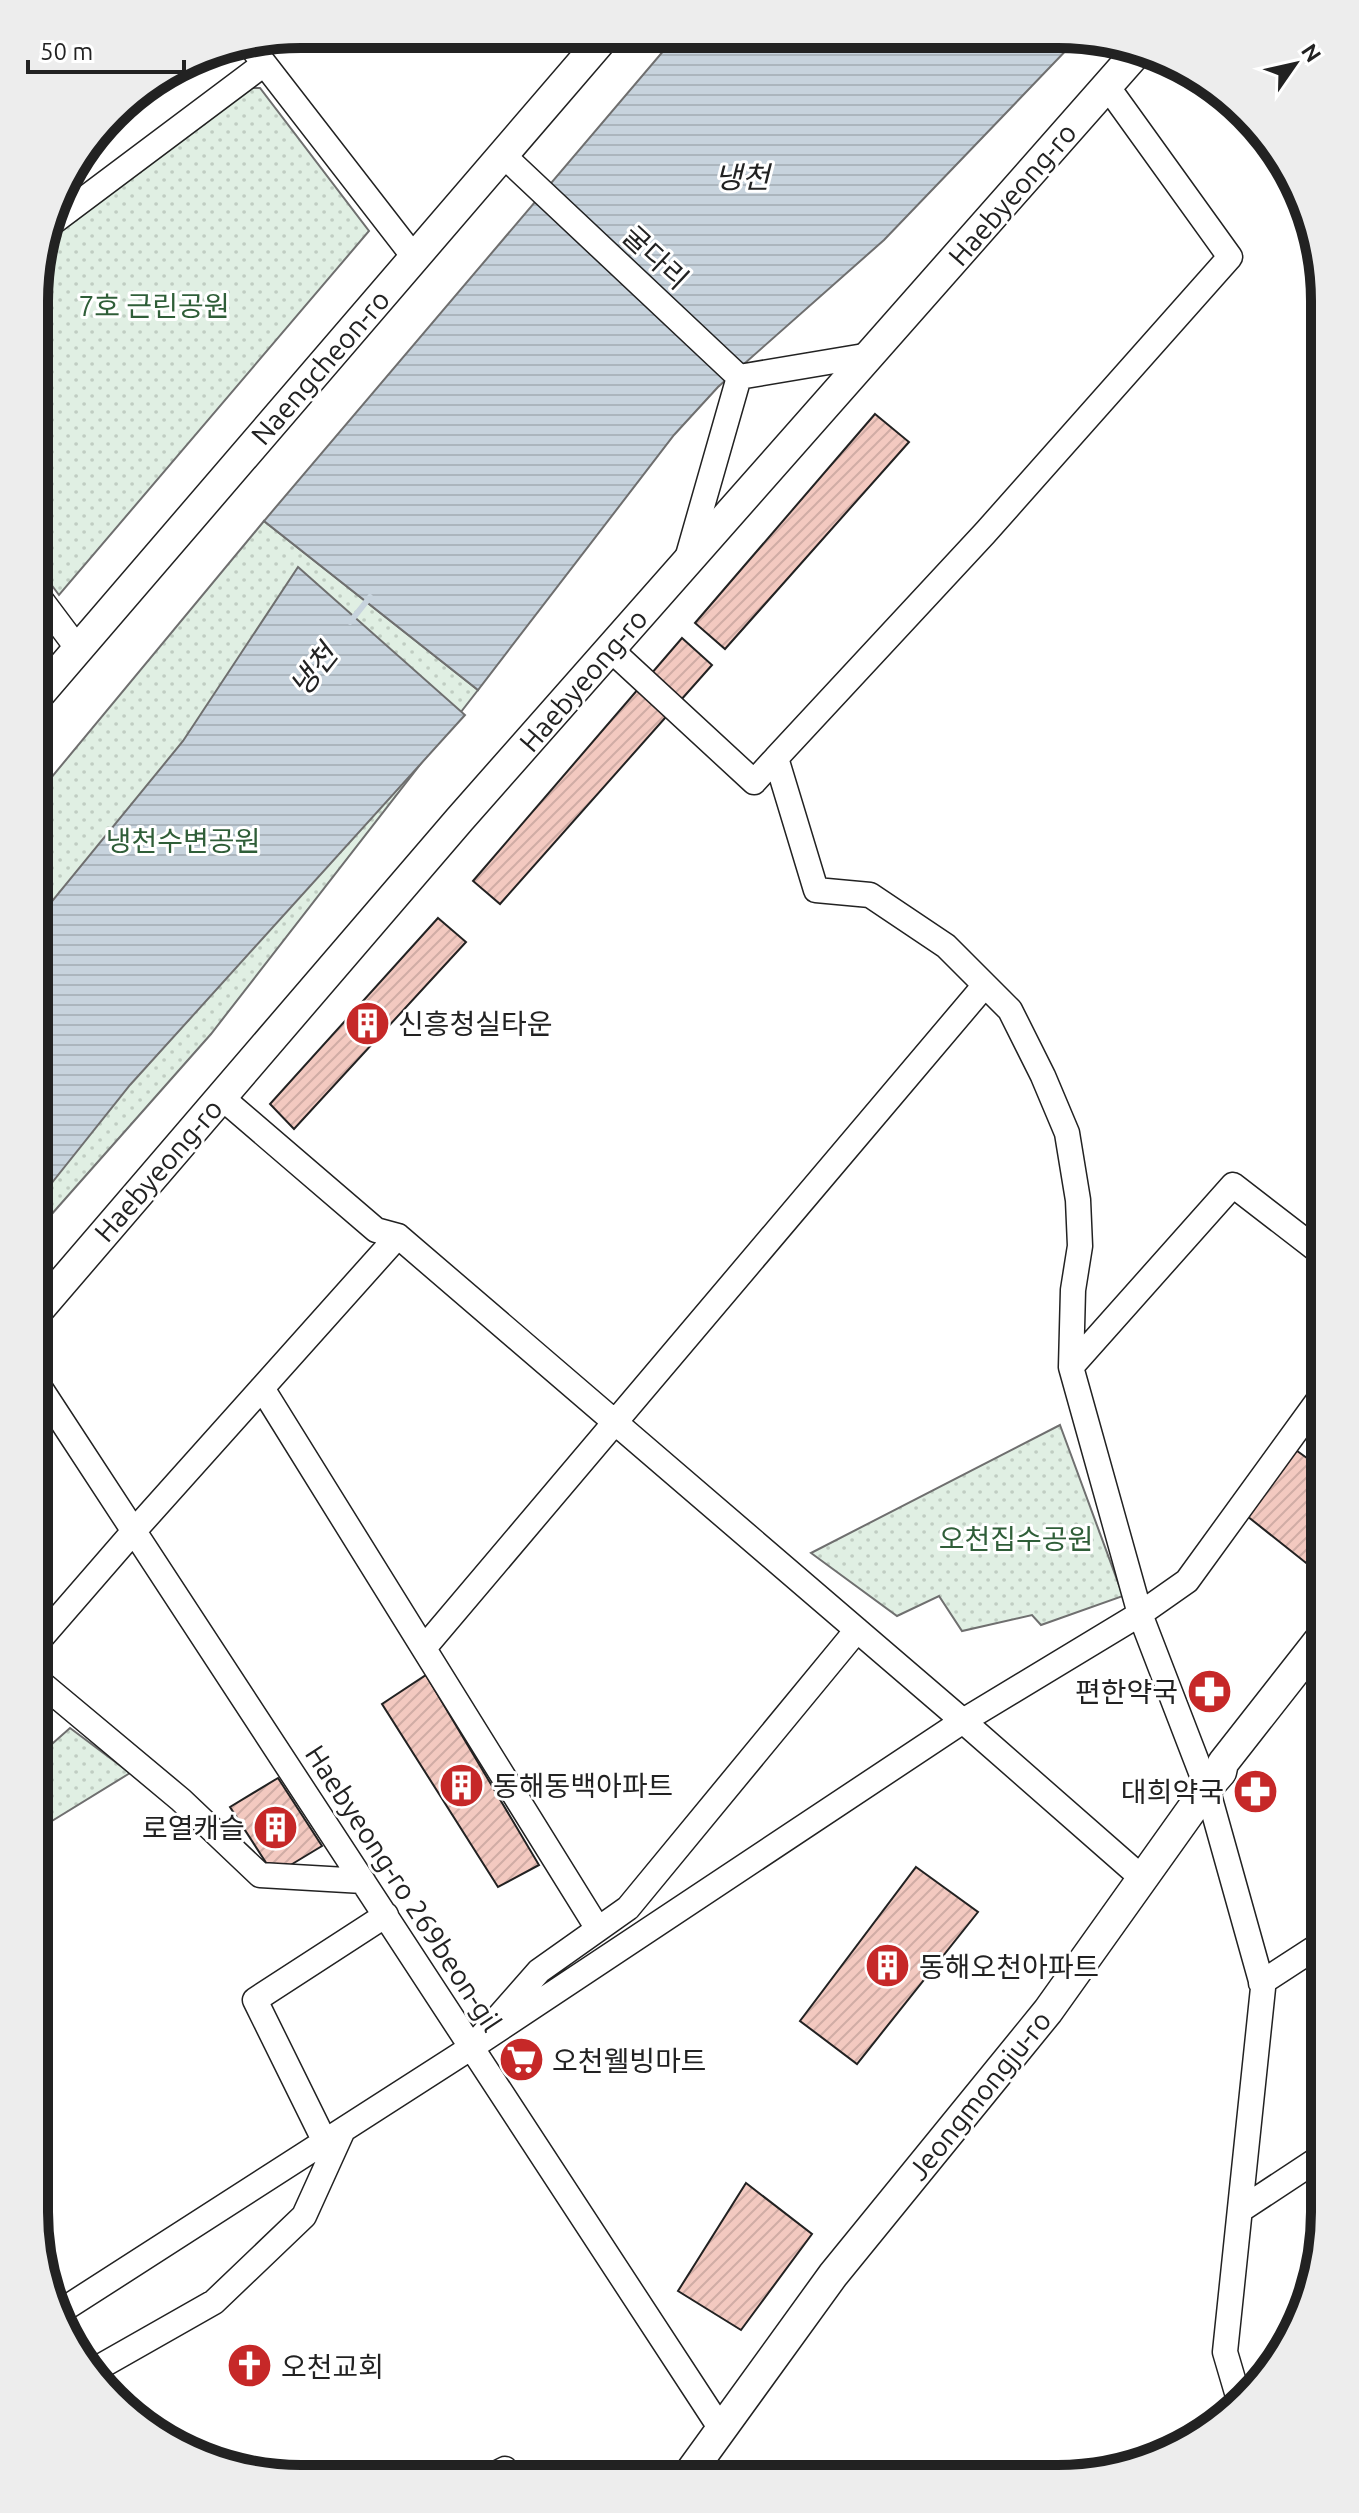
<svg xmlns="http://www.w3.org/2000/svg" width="1359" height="2513" viewBox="0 0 1359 2513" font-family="Ubuntu,'Noto Sans KR',sans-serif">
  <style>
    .park { fill: url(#park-dots); stroke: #6f6f6f; stroke-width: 2 }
    .water { fill: url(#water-rules); stroke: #6f6f6f; stroke-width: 2 }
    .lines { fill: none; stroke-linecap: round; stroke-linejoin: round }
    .stream { stroke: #c7d3dd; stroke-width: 6 }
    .building { fill: url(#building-hatch); stroke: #222; stroke-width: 2 }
    .minor-casing { stroke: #222; stroke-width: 27 }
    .major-casing { stroke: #222; stroke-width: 33 }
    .minor { stroke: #fff; stroke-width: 24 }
    .major { stroke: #fff; stroke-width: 30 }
    .labels { text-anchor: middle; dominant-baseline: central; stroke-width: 6; stroke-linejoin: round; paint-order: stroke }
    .street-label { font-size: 28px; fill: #222; stroke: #fff }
    .park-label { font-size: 28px; fill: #2f5e38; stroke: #fff }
    .poi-label { font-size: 28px; fill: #222; stroke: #fff; text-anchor: start }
    .water-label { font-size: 30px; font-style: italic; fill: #222; stroke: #fff }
    .rim { fill: none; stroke: #222; stroke-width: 10 }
  </style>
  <defs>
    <pattern id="park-dots" width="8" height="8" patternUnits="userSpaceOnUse" patternTransform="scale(2)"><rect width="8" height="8" fill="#e0efe3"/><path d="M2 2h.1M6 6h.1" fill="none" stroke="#c0cdc2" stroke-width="1.8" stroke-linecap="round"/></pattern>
    <pattern id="water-rules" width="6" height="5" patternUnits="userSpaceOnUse" patternTransform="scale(2)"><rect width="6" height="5" fill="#c7d3dd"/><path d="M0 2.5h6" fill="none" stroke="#abb5bd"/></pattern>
    <pattern id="building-hatch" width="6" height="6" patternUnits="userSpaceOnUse" patternTransform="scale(2)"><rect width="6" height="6" fill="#f3c9c0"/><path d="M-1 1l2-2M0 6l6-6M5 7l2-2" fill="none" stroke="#d0aca5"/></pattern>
  </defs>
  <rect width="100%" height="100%" fill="#fff"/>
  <path class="park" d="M 250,88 L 260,88 L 369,231 L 59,595 L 36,564 L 36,266 L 44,242 Z
    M 264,521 L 478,690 L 211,1034 L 35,1233 L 36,796 Z
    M 1060,1425 L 1123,1596 L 1041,1625 L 1032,1615 L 962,1631 L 939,1596 L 897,1616 L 811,1553 Z
    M 70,1728 L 130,1773 L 34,1832 L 35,1759 Z"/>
  <path class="water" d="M 676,36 L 1077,39 L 884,240 L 718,387 L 674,435 L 478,690 L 264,521 Z
    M 298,567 L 465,715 L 130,1085 L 35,1204 L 35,922 L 183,741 Z"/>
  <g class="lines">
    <path class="stream" d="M 350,622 L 370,597"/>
  </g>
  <path class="building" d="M 875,414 L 909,442 L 725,649 L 695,623 Z
    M 682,638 L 712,665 L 500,904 L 473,881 Z
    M 438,918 L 466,942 L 294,1129 L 270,1104 Z
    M 1286,1443 L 1325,1471 L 1325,1578 L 1242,1512 Z
    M 426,1675 L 539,1865 L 498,1887 L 382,1704 Z
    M 278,1778 L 322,1846 L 274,1875 L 230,1807 Z
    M 916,1867 L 978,1912 L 857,2064 L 800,2021 Z
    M 746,2183 L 812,2234 L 741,2330 L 678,2291 Z"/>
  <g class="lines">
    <defs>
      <path id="minor" d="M 249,44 L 414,257
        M 1107,86 L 1230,257 L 985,533 L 776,758 L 816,890 L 870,895 L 946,946 L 1010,1010 L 1043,1076 L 1067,1133 L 1078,1200 L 1080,1246 L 1073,1290 L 1071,1367 L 1140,1614 L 1187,1581 L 1325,1391
        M 503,155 L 739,377
        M 48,226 L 264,64
        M 739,377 L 870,355
        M 687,559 L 739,377
        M 36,593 L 78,649
        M 610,649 L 754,782 L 776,758
        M 221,1097 L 376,1230 L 398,1236
        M 1071,1367 L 1233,1185 L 1325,1256
        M 35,1380 L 721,2429
        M 262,1388 L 598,1929
        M 857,1630 L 628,1908 L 539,1971 L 472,2047 L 963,1721 L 1142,1878
        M 35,1645 L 134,1531 L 398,1236 L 963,1721 L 1140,1614 L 1207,1788 L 1263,1988 L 1225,2352 L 1240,2403
        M 424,1648 L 985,985
        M 35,1678 L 181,1800 L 260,1875 L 363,1881
        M 1261,1983 L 1324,1942
        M 325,2142 L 255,2000 L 386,1915
        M 1242,2209 L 1324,2155
        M 58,2313 L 472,2047
        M 96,2369 L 214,2302 L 304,2216 L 343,2130
        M 489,2477 L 505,2469"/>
      <path id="major" d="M 36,698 L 605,36
        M 35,1314 L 460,819 L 1137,52
        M 686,2478 L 833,2275 L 1048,2011 L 1207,1788 L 1221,1772 L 1223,1763 L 1325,1633"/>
    </defs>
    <use href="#minor" class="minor-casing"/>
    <use href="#major" class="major-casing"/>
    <use href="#minor" class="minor"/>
    <use href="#major" class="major"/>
  </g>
  <defs>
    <symbol id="building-disc" viewBox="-11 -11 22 22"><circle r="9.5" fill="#c62828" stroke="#fff"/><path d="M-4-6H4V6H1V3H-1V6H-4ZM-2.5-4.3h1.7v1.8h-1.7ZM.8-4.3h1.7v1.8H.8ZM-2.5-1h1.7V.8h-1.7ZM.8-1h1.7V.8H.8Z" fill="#fff"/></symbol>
    <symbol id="pharmacy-disc" viewBox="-11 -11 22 22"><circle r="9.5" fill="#c62828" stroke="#fff"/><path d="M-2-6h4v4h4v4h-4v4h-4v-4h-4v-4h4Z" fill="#fff"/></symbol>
    <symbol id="supermarket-disc" viewBox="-11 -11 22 22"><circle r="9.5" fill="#c62828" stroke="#fff"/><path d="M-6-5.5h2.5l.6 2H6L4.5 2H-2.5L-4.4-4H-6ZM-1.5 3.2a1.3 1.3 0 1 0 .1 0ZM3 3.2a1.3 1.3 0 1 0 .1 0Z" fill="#fff"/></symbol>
    <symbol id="church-disc" viewBox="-11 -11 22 22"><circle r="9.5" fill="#c62828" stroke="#fff"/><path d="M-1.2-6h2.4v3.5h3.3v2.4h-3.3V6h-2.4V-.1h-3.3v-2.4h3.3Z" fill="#fff"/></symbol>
  </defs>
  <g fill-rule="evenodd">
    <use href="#building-disc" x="342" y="998" width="51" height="51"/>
    <use href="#pharmacy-disc" x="1184" y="1666" width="51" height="51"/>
    <use href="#building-disc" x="436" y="1760" width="51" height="51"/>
    <use href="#pharmacy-disc" x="1230" y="1766" width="51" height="51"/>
    <use href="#building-disc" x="250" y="1802" width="51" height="51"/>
    <use href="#building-disc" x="862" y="1940" width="51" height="51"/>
    <use href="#supermarket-disc" x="496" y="2034" width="51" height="51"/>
    <use href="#church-disc" x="224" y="2340" width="51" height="51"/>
  </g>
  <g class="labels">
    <g class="street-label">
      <text transform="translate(1012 194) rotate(-49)">Haebyeong-ro</text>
      <text transform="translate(656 257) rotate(43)">굴다리</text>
      <text transform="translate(320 367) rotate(-49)">Naengcheon-ro</text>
      <text transform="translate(583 680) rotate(-49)">Haebyeong-ro</text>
      <text transform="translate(158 1170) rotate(-49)">Haebyeong-ro</text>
      <text transform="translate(404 1888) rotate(57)">Haebyeong-ro 269beon-gil</text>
      <text transform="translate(979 2095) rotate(-51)">Jeongmongju-ro</text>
    </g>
    <g class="park-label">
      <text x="154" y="305">7호 근린공원</text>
      <text x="183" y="840">냉천수변공원</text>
      <text x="1016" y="1538">오천집수공원</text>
    </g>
    <g class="poi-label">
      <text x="398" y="1023">신흥청실타운</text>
      <text x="1178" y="1691" text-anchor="end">편한약국</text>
      <text x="493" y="1785">동해동백아파트</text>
      <text x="1224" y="1791" text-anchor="end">대희약국</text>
      <text x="245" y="1827" text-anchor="end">로열캐슬</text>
      <text x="919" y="1966">동해오천아파트</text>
      <text x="552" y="2060">오천웰빙마트</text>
      <text x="281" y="2366">오천교회</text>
    </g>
    <g class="water-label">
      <text x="742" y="177">냉천</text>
      <text transform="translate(313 670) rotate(-52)">냉천</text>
    </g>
  </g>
  <path d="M0 0H1359V2513H0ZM301 48H1058A253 253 0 0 1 1311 301V2212A253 253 0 0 1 1058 2465H301A253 253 0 0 1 48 2212V301A253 253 0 0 1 301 48Z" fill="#ededed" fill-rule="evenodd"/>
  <path class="rim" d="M301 48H1058A253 253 0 0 1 1311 301V2212A253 253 0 0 1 1058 2465H301A253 253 0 0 1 48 2212V301A253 253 0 0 1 301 48Z"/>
  <g transform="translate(1295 64) rotate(56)" stroke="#ffffff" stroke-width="6" paint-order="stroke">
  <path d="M0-6L14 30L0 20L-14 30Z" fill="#222222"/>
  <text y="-12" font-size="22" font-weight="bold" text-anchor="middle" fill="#222222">N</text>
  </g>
  <path d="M28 60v12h156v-12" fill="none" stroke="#222222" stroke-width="4"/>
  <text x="40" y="60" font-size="24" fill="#222222" stroke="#ffffff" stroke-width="6" paint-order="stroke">50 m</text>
</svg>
